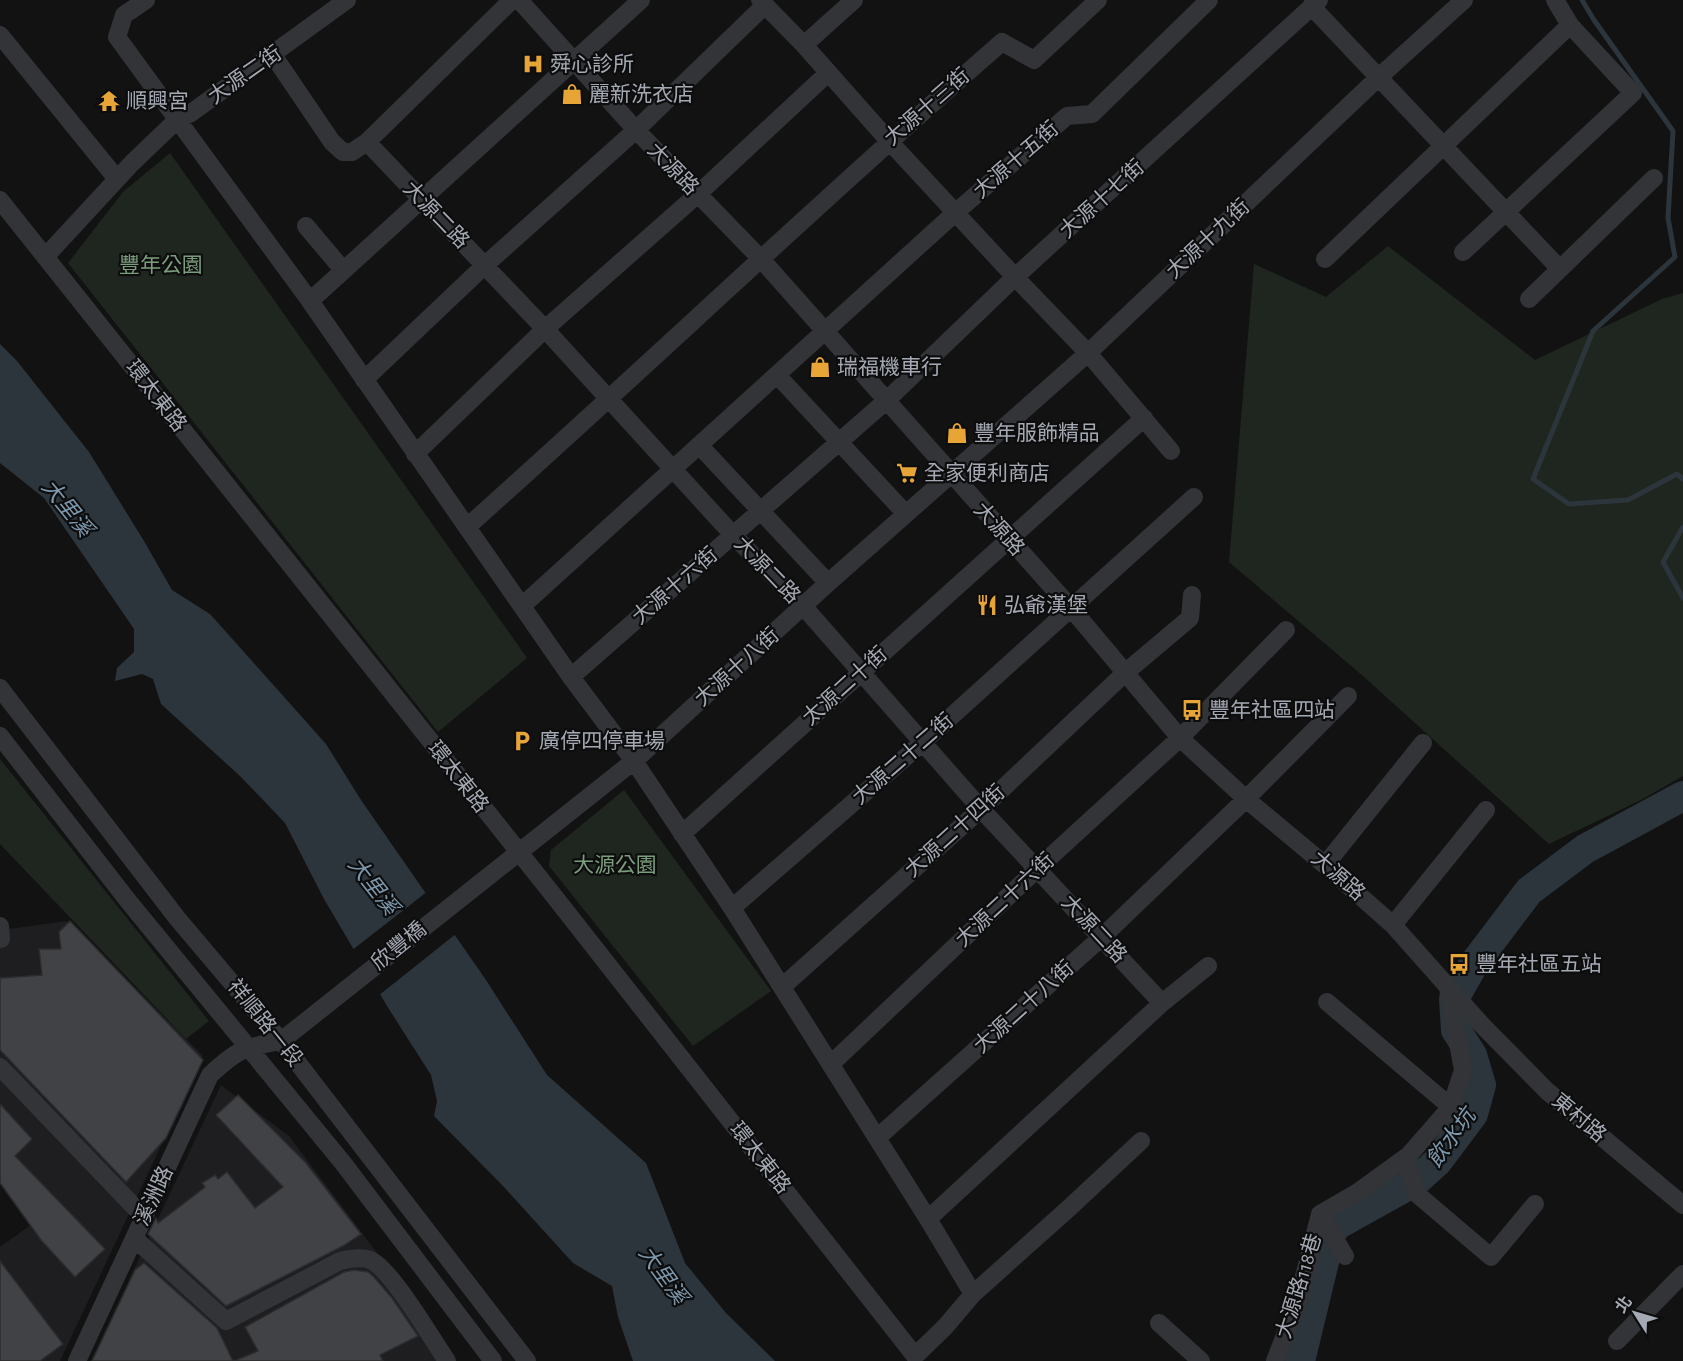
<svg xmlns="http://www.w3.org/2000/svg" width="1683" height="1361" viewBox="0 0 1683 1361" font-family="'Alegreya Sans','Noto Sans TC',sans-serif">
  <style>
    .built { fill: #1e1e20 }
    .green { fill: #1f261f }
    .water { fill: #2c353b }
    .pier { fill: #121213 }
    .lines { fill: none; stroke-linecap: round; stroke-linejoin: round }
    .stream { stroke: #2c353b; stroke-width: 5 }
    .river { stroke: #2c353b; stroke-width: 30 }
    .building { fill: #414246; stroke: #2c2c2f; stroke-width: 1.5 }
    .minor { stroke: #333438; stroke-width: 18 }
    .labels { text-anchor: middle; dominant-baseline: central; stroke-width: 4.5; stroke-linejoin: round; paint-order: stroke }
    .poi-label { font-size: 21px; fill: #a4a9b3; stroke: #0d0d0e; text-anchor: start }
    .street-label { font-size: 21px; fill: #a4a9b3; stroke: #0d0d0e }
    .park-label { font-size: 21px; fill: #7c9d7d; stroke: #0d0d0e }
    .water-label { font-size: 22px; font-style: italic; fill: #7d98ad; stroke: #0d0d0e }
  </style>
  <rect width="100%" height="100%" fill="#121213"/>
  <path class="built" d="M 68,921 L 203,1056 L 60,1361 L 0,1361 L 0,1247 L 35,1222 L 0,1173 L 0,930 Z
    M 221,1085 L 289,1136 L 399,1282 L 452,1361 L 91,1361 Z"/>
  <path class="green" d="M 170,153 L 527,658 L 438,732 L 68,263 L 123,192 Z
    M 1388,246 L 1535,360 L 1662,299 L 1683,293 L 1683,776 L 1641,800 L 1549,844 L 1363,676 L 1229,562 L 1254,264 L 1326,297 Z
    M 0,759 L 209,1021 L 186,1039 L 0,844 Z
    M 624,790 L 771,991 L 693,1046 L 549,866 L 551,850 Z"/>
  <path class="water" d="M 0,344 L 17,361 L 89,452 L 144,541 L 172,590 L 210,614 L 326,744 L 361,800 L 486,980 L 547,1075 L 646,1163 L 685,1263 L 726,1313 L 775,1361 L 633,1361 L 618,1317 L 612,1286 L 573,1263 L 503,1186 L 434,1116 L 437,1101 L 431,1075 L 387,1006 L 324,899 L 285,823 L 240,776 L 161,704 L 153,679 L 142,674 L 115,681 L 117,668 L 134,652 L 134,629 L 44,498 L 0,463 Z"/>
  <path class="pier" d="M 428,891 L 457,933 L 378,996 L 351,951 Z"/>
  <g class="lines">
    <path class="stream" d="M 1582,0 L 1594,20 L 1673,131 L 1668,218 L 1675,257 L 1593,331 L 1533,479 L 1569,504 L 1628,500 L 1677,474 L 1683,479
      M 1683,527 L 1663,562 L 1683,598"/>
    <path class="river" d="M 1300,1361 L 1331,1233 L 1337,1225 L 1416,1181 L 1437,1162 L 1473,1114 L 1481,1085 L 1472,1055 L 1456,1030 L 1454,999 L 1473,965 L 1529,891 L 1585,849 L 1683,796"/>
  </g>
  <path class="building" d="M 70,921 L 203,1060 L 166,1138 L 126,1182 L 0,1050 L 0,978 L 42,975 L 39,949 L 61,949 L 59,932 Z
    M 238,1095 L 306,1163 L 361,1234 L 343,1246 L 226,1306 L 148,1234 L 156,1218 L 158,1223 L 205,1187 L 202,1183 L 215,1175 L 218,1179 L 227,1172 L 255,1208 L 283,1187 L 216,1115 Z
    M 0,1104 L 32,1139 L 15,1156 L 105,1249 L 75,1277 L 41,1240 L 0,1183 Z
    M 0,1261 L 63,1344 L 40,1361 L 0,1361 Z
    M 144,1263 L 217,1328 L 233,1361 L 92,1361 L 135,1270 Z
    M 354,1270 L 368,1272 L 373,1276 L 392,1298 L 418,1336 L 380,1355 L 383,1361 L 234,1361 L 258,1351 L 245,1327 L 344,1272 Z"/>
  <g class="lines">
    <path class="minor" d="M 146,0 L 124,15 L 117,37 L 310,301 L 571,677 L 634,761 L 732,908 L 928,1219 L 973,1294
      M 519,0 L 636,130 L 761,259 L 1071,608 L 1180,738 L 1246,799 L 1325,865 L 1393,925 L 1481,1024 L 1547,1091 L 1683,1205
      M 760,0 L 804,45 L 889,141 L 1015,277 L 1088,353 L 1171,451
      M 1313,0 L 1312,7 L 1560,269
      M 0,35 L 117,179
      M 804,45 L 854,0
      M 273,55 L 332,142 L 343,152 L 352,152 L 367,142 L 512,0
      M 367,142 L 545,329 L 734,536 L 804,607 L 981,809 L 1162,1003
      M 0,200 L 554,896 L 915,1356 L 945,1327 L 973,1294 L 1068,1209 L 1141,1141
      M 306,226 L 343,270
      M 1463,252 L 1633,93 L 1570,25 L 1555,0
      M 45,257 L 132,163 L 178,119 L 191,113 L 347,0
      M 1325,259 L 1570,25
      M 1529,299 L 1654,178
      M 310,301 L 641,0
      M 777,375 L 906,514
      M 364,380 L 484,266 L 636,130 L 765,5
      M 699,445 L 828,583
      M 415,454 L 545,329 L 698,194 L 828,73
      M 467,527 C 646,367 821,200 1002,42 L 1034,60 L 1098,0
      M 522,606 L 956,212 L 1067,116 L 1092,114 L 1209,0
      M 571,677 L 887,400 L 1015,277 L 1319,0
      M 0,688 L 177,918 L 281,1041 L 527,1361
      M 0,736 L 129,902 L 343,1163 L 493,1361
      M 682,834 L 1144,418
      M 1325,865 L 1423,743
      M 732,908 L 923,742 L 1194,497
      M 1393,925 L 1486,810
      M 0,926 L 1,939
      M 782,987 L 981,809 L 1126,672 L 1190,618 L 1192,595
      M 1327,1002 L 1451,1107
      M 831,1064 L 1037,869 L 1180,738 L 1286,630
      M 0,1067 L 144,1217
      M 877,1138 L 1102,937 L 1246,799 L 1348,696
      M 1409,1155 L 1408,1170 L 1418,1195 L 1491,1257 L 1535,1204
      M 1320,1214 L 1345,1256
      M 928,1219 L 1162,1003 L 1208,966
      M 134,1238 L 226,1321 L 340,1261 C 350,1259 364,1256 372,1261 C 392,1271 432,1339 447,1361
      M 1159,1323 L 1201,1361
      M 1617,1341 L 1683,1274
      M 77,1361 L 210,1075 C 238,1049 244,1047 281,1041 L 634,761 L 828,583 L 1088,353 L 1379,77 L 1464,0
      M 1275,1361 L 1297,1304 L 1320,1214 L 1358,1192 L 1409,1155 L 1451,1107 L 1463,1070 L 1448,988"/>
  </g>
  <defs>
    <symbol id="hospital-bare" viewBox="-9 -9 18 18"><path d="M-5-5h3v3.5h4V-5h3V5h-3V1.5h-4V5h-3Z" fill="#e7a437" stroke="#0d0d0e" stroke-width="2.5" paint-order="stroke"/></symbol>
    <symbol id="shop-bare" viewBox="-9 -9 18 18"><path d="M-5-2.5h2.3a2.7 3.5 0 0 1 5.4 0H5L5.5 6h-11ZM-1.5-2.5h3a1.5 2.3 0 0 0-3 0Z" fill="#e7a437" stroke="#0d0d0e" stroke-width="2.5" paint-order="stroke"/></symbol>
    <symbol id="temple-bare" viewBox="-9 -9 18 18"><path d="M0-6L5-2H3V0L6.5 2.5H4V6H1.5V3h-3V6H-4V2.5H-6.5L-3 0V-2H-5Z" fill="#e7a437" stroke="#0d0d0e" stroke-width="2.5" paint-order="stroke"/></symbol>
    <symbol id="supermarket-bare" viewBox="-9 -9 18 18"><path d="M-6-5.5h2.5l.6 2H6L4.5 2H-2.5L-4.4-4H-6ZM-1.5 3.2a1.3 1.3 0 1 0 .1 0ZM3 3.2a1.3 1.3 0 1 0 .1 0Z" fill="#e7a437" stroke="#0d0d0e" stroke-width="2.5" paint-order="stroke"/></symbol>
    <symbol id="restaurant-bare" viewBox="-9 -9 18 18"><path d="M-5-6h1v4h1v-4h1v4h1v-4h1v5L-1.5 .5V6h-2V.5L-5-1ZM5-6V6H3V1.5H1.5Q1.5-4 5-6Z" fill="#e7a437" stroke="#0d0d0e" stroke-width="2.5" paint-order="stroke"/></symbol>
    <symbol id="bus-bare" viewBox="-9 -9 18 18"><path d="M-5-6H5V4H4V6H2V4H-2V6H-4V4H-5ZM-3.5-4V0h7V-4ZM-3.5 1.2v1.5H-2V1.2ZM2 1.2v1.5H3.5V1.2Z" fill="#e7a437" stroke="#0d0d0e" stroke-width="2.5" paint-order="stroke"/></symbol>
    <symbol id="parking-bare" viewBox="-9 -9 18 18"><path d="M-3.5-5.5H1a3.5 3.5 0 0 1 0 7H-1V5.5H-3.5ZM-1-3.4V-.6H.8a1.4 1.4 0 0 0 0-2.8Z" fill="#e7a437" stroke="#0d0d0e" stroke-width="2.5" paint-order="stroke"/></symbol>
  </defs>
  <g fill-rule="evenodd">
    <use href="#hospital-bare" x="518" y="49" width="30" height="30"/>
    <use href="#shop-bare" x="557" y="79" width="30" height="30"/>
    <use href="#temple-bare" x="94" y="86" width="30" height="30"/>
    <use href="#shop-bare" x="805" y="352" width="30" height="30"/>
    <use href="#shop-bare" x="942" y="418" width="30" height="30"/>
    <use href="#supermarket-bare" x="892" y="458" width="30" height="30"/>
    <use href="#restaurant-bare" x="972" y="590" width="30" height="30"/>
    <use href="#bus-bare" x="1177" y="695" width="30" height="30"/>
    <use href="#parking-bare" x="507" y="726" width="30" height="30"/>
    <use href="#bus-bare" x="1444" y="949" width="30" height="30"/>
  </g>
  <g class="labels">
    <g class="poi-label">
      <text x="550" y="64">舜心診所</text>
      <text x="589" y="94">麗新洗衣店</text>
      <text x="126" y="101">順興宮</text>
      <text x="837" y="367">瑞福機車行</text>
      <text x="974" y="433">豐年服飾精品</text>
      <text x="924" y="473">全家便利商店</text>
      <text x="1004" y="605">弘爺漢堡</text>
      <text x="1209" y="710">豐年社區四站</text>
      <text x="539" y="741">廣停四停車場</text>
      <text x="1476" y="964">豐年社區五站</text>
    </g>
    <g class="street-label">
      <text transform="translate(245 75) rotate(-35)">大源二街</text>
      <text transform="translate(927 107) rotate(-41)">大源十三街</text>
      <text transform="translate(1016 160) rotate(-41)">大源十五街</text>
      <text transform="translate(673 169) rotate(46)">大源路</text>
      <text transform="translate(1102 199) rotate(-42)">大源十七街</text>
      <text transform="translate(436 215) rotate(46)">大源二路</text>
      <text transform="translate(1208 239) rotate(-43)">大源十九街</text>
      <text transform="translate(156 396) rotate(52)">環太東路</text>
      <text transform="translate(999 529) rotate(48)">大源路</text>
      <text transform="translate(767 570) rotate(46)">大源二路</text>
      <text transform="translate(675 586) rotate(-41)">大源十六街</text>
      <text transform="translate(737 667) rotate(-42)">大源十八街</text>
      <text transform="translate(845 686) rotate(-42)">太源二十街</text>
      <text transform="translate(903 759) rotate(-41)">大源二十二街</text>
      <text transform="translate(458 777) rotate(52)">環太東路</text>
      <text transform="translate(955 831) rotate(-42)">大源二十四街</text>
      <text transform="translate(1338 876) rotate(41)">大源路</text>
      <text transform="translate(1005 900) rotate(-43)">大源二十六街</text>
      <text transform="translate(1094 929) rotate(47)">大源二路</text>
      <text transform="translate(399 946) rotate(-39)">欣豐橋</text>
      <text transform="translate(1024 1007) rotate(-42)">大源二十八街</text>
      <text transform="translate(265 1023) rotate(51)">祥順路一段</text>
      <text transform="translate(1579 1118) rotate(40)">東村路</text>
      <text transform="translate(760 1158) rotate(52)">環太東路</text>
      <text transform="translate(154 1196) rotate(-65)">溪洲路</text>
      <text transform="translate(1299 1286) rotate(-73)">大源路118巷</text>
    </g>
    <g class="park-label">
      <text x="161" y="265">豐年公園</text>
      <text x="615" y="865">大源公園</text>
    </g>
    <g class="water-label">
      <text transform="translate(67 508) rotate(51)">大里溪</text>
      <text transform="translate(373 886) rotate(52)">大里溪</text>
      <text transform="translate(1451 1138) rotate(-54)">飲水坑</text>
      <text transform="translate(663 1275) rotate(54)">大里溪</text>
    </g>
  </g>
  <g transform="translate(1635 1313) rotate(307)" stroke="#0d0d0e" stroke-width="4.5" paint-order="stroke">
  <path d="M0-4.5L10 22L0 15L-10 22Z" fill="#a4a9b3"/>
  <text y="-9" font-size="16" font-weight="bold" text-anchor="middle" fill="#a4a9b3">北</text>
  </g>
</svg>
